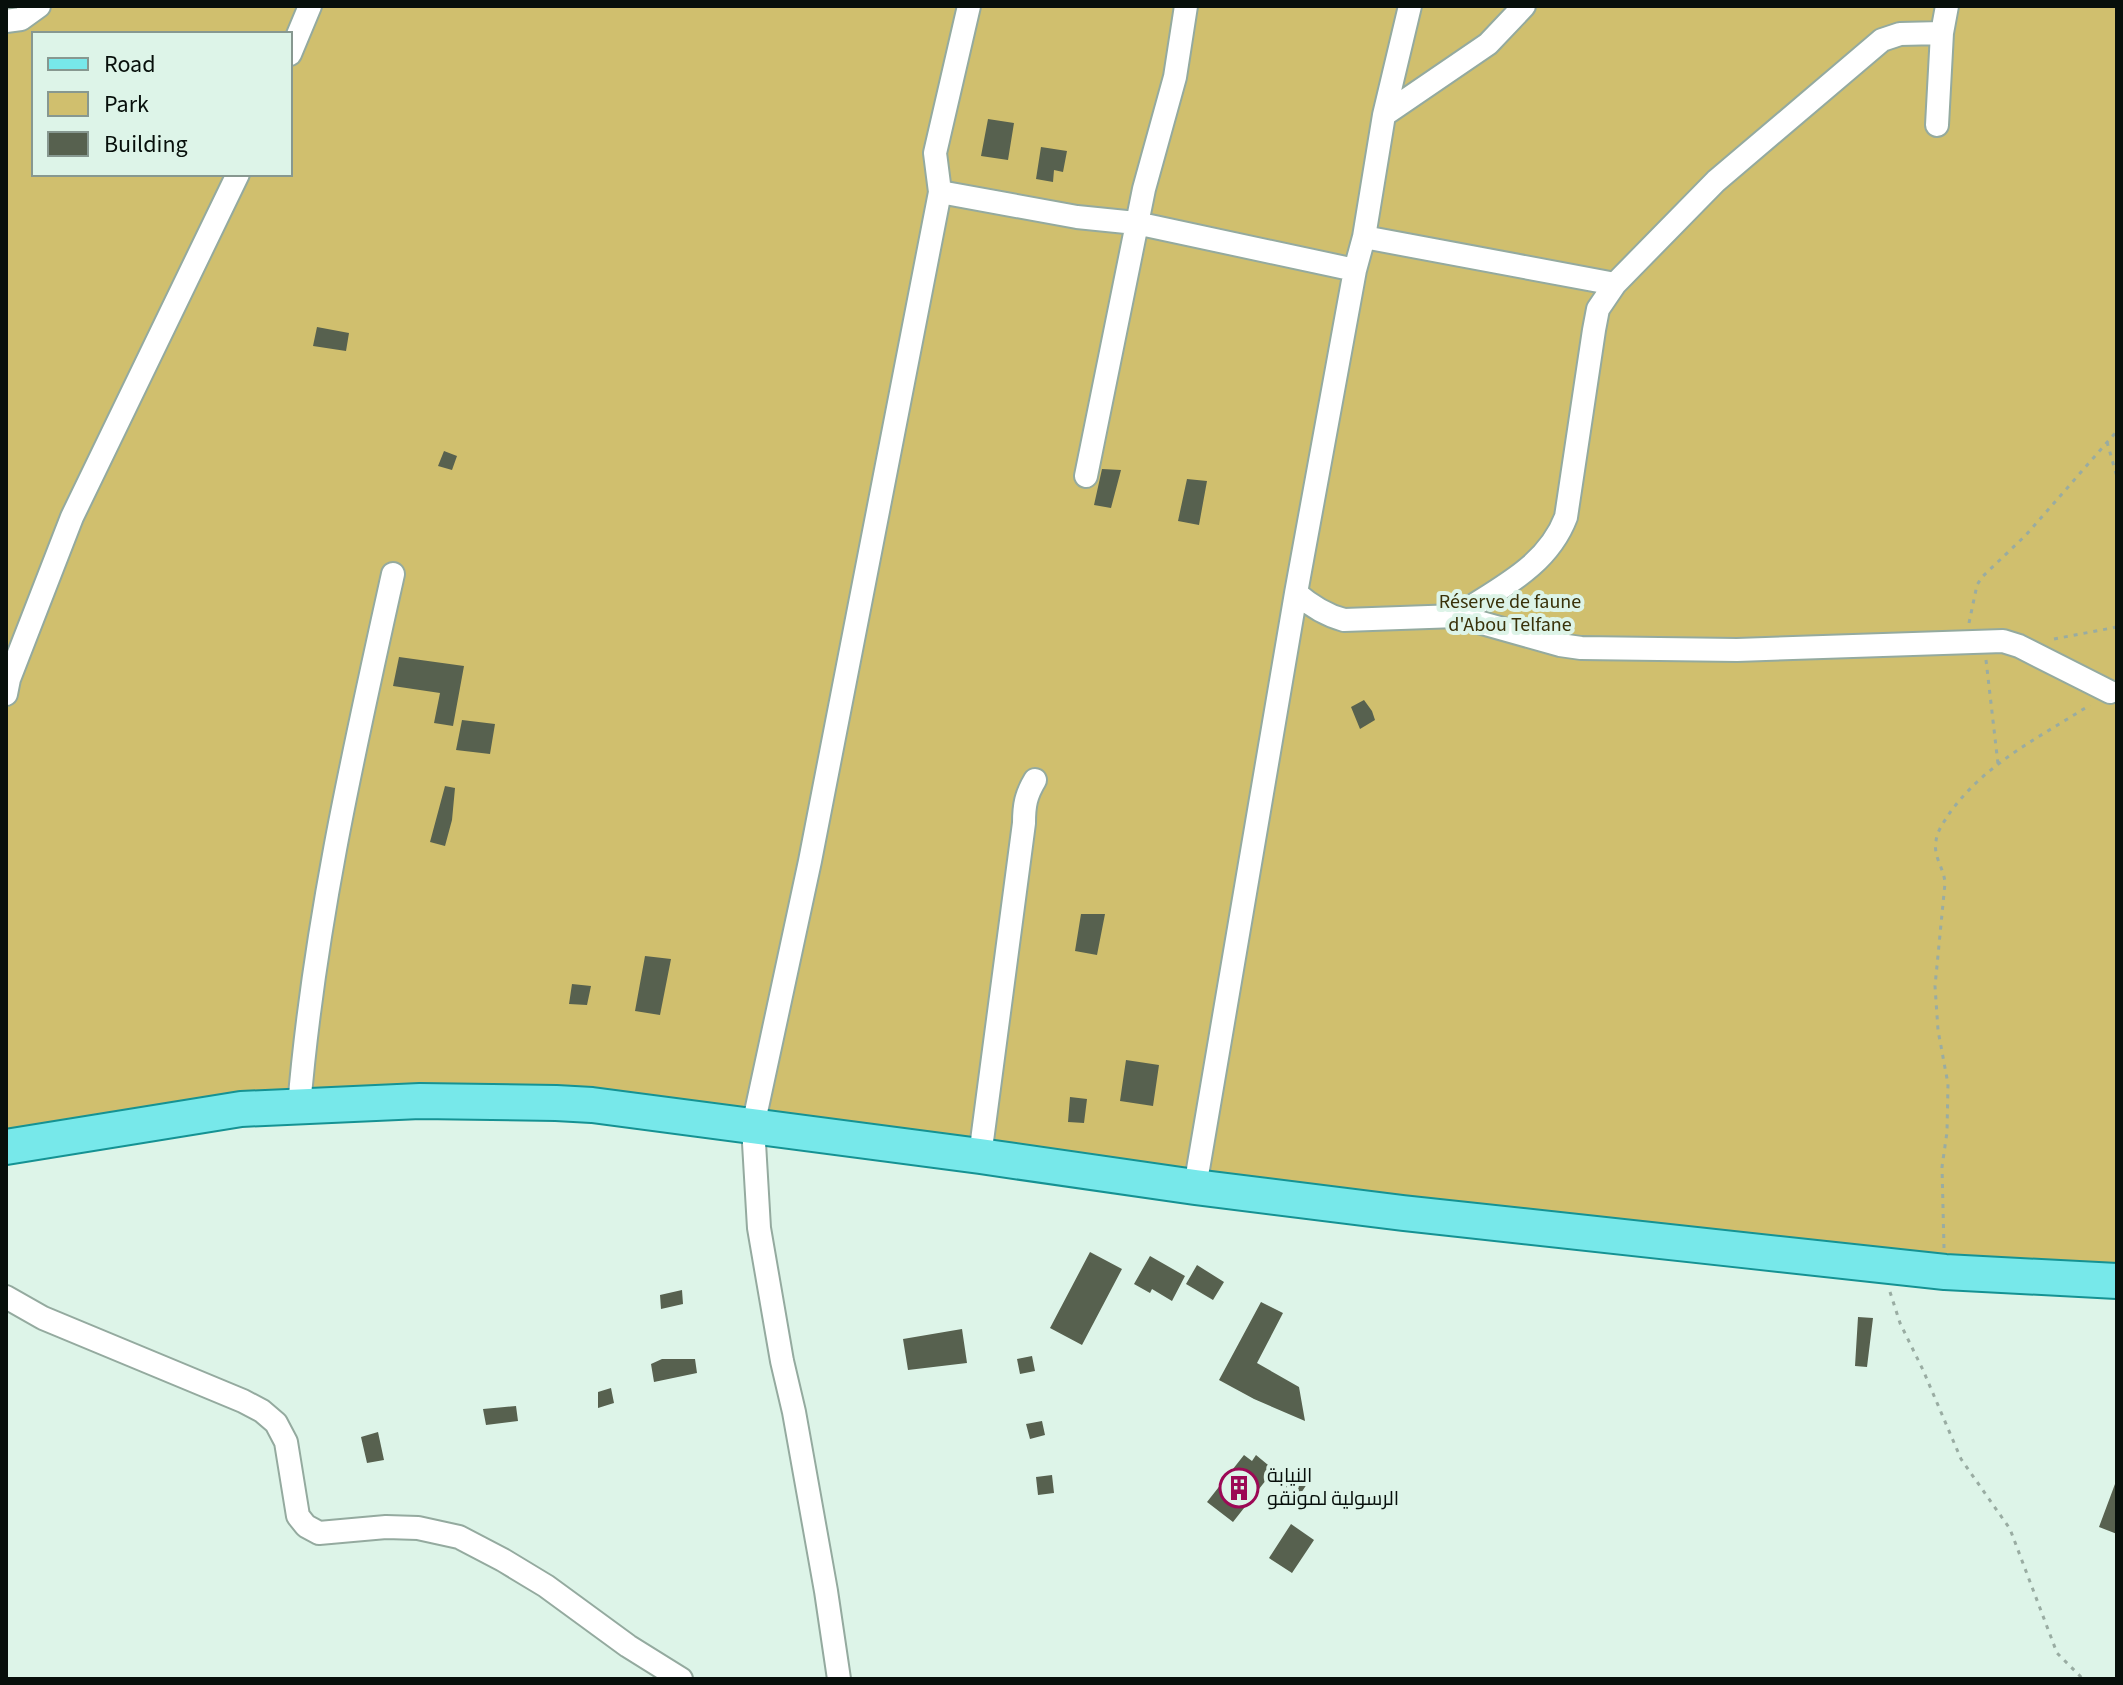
<svg xmlns="http://www.w3.org/2000/svg" width="2123" height="1685" viewBox="0 0 2123 1685" font-family="'Source Sans 3',Cairo,sans-serif">
  <style>
    .green { fill: #d0bf6e; fill-rule: evenodd }
    .building { fill: #57614f }
    .lines { fill: none; stroke-linecap: round; stroke-linejoin: round }
    .street-casing { stroke: #94aa9f; stroke-width: 26 }
    .primary-casing { stroke: #159293; stroke-width: 38 }
    .path { stroke: #99aca2; stroke-width: 3; stroke-dasharray: 4 6; stroke-linecap: butt }
    .street { stroke: #fff; stroke-width: 22 }
    .primary { stroke: #77e8ea; stroke-width: 34 }
    .labels { text-anchor: middle; dominant-baseline: central; stroke-width: 8; stroke-linejoin: round; paint-order: stroke }
    .park-label { font-size: 20px; fill: #393109; stroke: #ddf4e8 }
    .poi-label { font-size: 20px; fill: #070f0b; stroke: #ddf4e8; text-anchor: start }
  </style>
  <rect width="100%" height="100%" fill="#ddf4e8"/>
  <path class="green" d="M 6,6 L 2117,6 L 2117,1281 L 483,1101 L 6,1148 ZM 34,34 L 290,34 L 290,174 L 34,174 Z"/>
  <path class="building" d="M 988,119 L 1014,123 L 1008,160 L 981,156 Z
    M 1041,147 L 1067,151 L 1063,172 L 1054,170 L 1053,182 L 1036,179 Z
    M 317,327 L 349,333 L 346,351 L 313,346 Z
    M 444,451 L 457,456 L 452,470 L 438,466 Z
    M 1102,469 L 1121,470 L 1111,508 L 1094,505 Z
    M 1187,479 L 1207,481 L 1199,525 L 1178,521 Z
    M 399,657 L 464,666 L 453,726 L 434,723 L 440,693 L 393,686 Z
    M 1364,700 L 1372,711 L 1375,720 L 1360,729 L 1351,707 Z
    M 462,720 L 495,724 L 490,754 L 456,750 Z
    M 445,786 L 455,788 L 452,820 L 445,846 L 430,842 Z
    M 1081,914 L 1105,914 L 1097,955 L 1075,951 Z
    M 645,956 L 671,959 L 660,1015 L 635,1011 Z
    M 572,984 L 591,986 L 587,1005 L 569,1004 Z
    M 1126,1060 L 1159,1065 L 1153,1106 L 1120,1101 Z
    M 1070,1097 L 1087,1099 L 1084,1123 L 1068,1122 Z
    M 1090,1252 L 1122,1269 L 1082,1345 L 1050,1328 Z
    M 1150,1256 L 1185,1276 L 1172,1301 L 1152,1289 L 1150,1293 L 1134,1284 Z
    M 1197,1265 L 1224,1282 L 1213,1300 L 1186,1284 Z
    M 682,1290 L 683,1304 L 661,1309 L 660,1295 Z
    M 1261,1302 L 1283,1313 L 1257,1363 L 1299,1387 L 1305,1421 L 1254,1399 L 1219,1380 Z
    M 1858,1317 L 1873,1318 L 1867,1367 L 1855,1366 Z
    M 962,1329 L 967,1363 L 908,1370 L 903,1339 Z
    M 1032,1356 L 1035,1371 L 1020,1374 L 1017,1359 Z
    M 662,1359 L 695,1359 L 697,1373 L 654,1382 L 651,1364 Z
    M 611,1388 L 614,1403 L 598,1408 L 598,1392 Z
    M 516,1406 L 518,1421 L 486,1425 L 483,1409 Z
    M 1042,1421 L 1045,1435 L 1030,1439 L 1026,1424 Z
    M 378,1432 L 384,1460 L 367,1463 L 361,1437 Z
    M 1244,1455 L 1252,1461 L 1256,1455 L 1274,1470 L 1233,1522 L 1207,1502 Z
    M 1297,1469 L 1311,1478 L 1297,1499 L 1283,1489 Z
    M 1052,1475 L 1054,1493 L 1038,1495 L 1036,1477 Z
    M 2115,1484 L 2117,1484 L 2117,1534 L 2099,1527 Z
    M 1291,1524 L 1314,1540 L 1292,1573 L 1269,1558 Z"/>
  <g class="lines">
    <defs>
      <path id="street" d="M 969,6 L 935,153 L 940,192 L 1077,217 L 1136,223 L 1355,270
        M 6,21 L 21,19 L 39,6
        M 290,54 L 310,6
        M 1384,115 L 1488,44 L 1524,6
        M 1937,125 L 1942,33 L 1947,6
        M 1364,237 L 1615,284
        M 1086,476 L 1144,189 L 1175,77 L 1186,6
        M 1296,593 C 1311,606 1325,615 1344,620 L 1457,616 L 1560,645 L 1581,648 L 1737,650 L 2003,641 L 2019,646 L 2110,692
        M 1457,616 C 1499,588 1547,567 1566,517 L 1594,330 L 1598,309 L 1615,284 L 1716,181 L 1882,40 L 1900,34 L 1942,33
        M 6,694 L 9,679 L 72,517 L 238,174
        M 299,1107 C 314,926 354,750 393,574
        M 980,1156 L 1024,823 C 1024,805 1026,795 1035,780
        M 1195,1187 L 1296,593 L 1355,270 L 1364,237 L 1384,115 L 1410,6
        M 6,1297 L 43,1318 L 243,1401 L 262,1411 L 276,1423 L 286,1442 L 298,1516 L 306,1526 L 319,1533 L 386,1527 L 418,1528 L 459,1537 L 503,1560 L 546,1586 L 628,1646 L 681,1679
        M 839,1679 L 826,1591 L 794,1412 L 782,1361 L 759,1228 L 753,1126 L 810,861 L 940,192"/>
      <path id="primary" d="M 6,1147 L 241,1109 L 420,1101 L 556,1103 L 592,1105 L 980,1156 L 1195,1187 L 1403,1213 L 1945,1272 L 2117,1281"/>
    </defs>
    <use href="#street" class="street-casing"/>
    <use href="#primary" class="primary-casing"/>
    <path class="path" d="M 2107,442 L 2117,477
      M 1969,623 L 1977,585 L 1982,577 L 2026,535 L 2117,431
      M 2054,639 L 2117,627
      M 1986,660 L 1998,764
      M 1944,1248 L 1942,1167 L 1947,1132 L 1948,1084 L 1938,1030 L 1935,986 L 1945,883 C 1944,868 1933,857 1936,841 C 1937,831 1944,822 1949,814 C 1984,764 2040,737 2090,705
      M 1890,1292 L 1900,1323 L 1923,1370 L 1961,1459 L 2010,1529 L 2057,1653 L 2083,1679"/>
    <use href="#street" class="street"/>
    <use href="#primary" class="primary"/>
  </g>
  <defs>
    <symbol id="building-ring" viewBox="-11 -11 22 22"><circle r="9.5" fill="#ddf4e8" stroke="#9c0855" stroke-width="1.5"/><path d="M-4-6H4V6H1V3H-1V6H-4ZM-2.5-4.3h1.7v1.8h-1.7ZM.8-4.3h1.7v1.8H.8ZM-2.5-1h1.7V.8h-1.7ZM.8-1h1.7V.8H.8Z" fill="#9c0855"/></symbol>
  </defs>
  <g fill-rule="evenodd">
    <use href="#building-ring" x="1217" y="1466" width="44" height="44"/>
  </g>
  <g class="labels">
    <g class="park-label">
      <text x="1510" y="602">Réserve de faune<tspan x="1510" dy="23">d'Abou Telfane</tspan></text>
    </g>
    <g class="poi-label">
      <text x="1267" y="1476">النيابة<tspan x="1267" dy="23">الرسولية لمونقو</tspan></text>
    </g>
  </g>
  <rect width="2123" height="1685" fill="none" stroke="#070f0b" stroke-width="16"/>
  <rect x="32" y="32" width="260" height="144" fill="#ddf4e8" stroke="#879890" stroke-width="2"/>
  <rect x="48" y="58" width="40" height="12" fill="#77e8ea" stroke="#879890" stroke-width="2"/>
  <text x="104" y="72" font-size="24" fill="#070f0b">Road</text>
  <rect x="48" y="92" width="40" height="24" fill="#d0bf6e" stroke="#879890" stroke-width="2"/>
  <text x="104" y="112" font-size="24" fill="#070f0b">Park</text>
  <rect x="48" y="132" width="40" height="24" fill="#57614f" stroke="#879890" stroke-width="2"/>
  <text x="104" y="152" font-size="24" fill="#070f0b">Building</text>
</svg>
